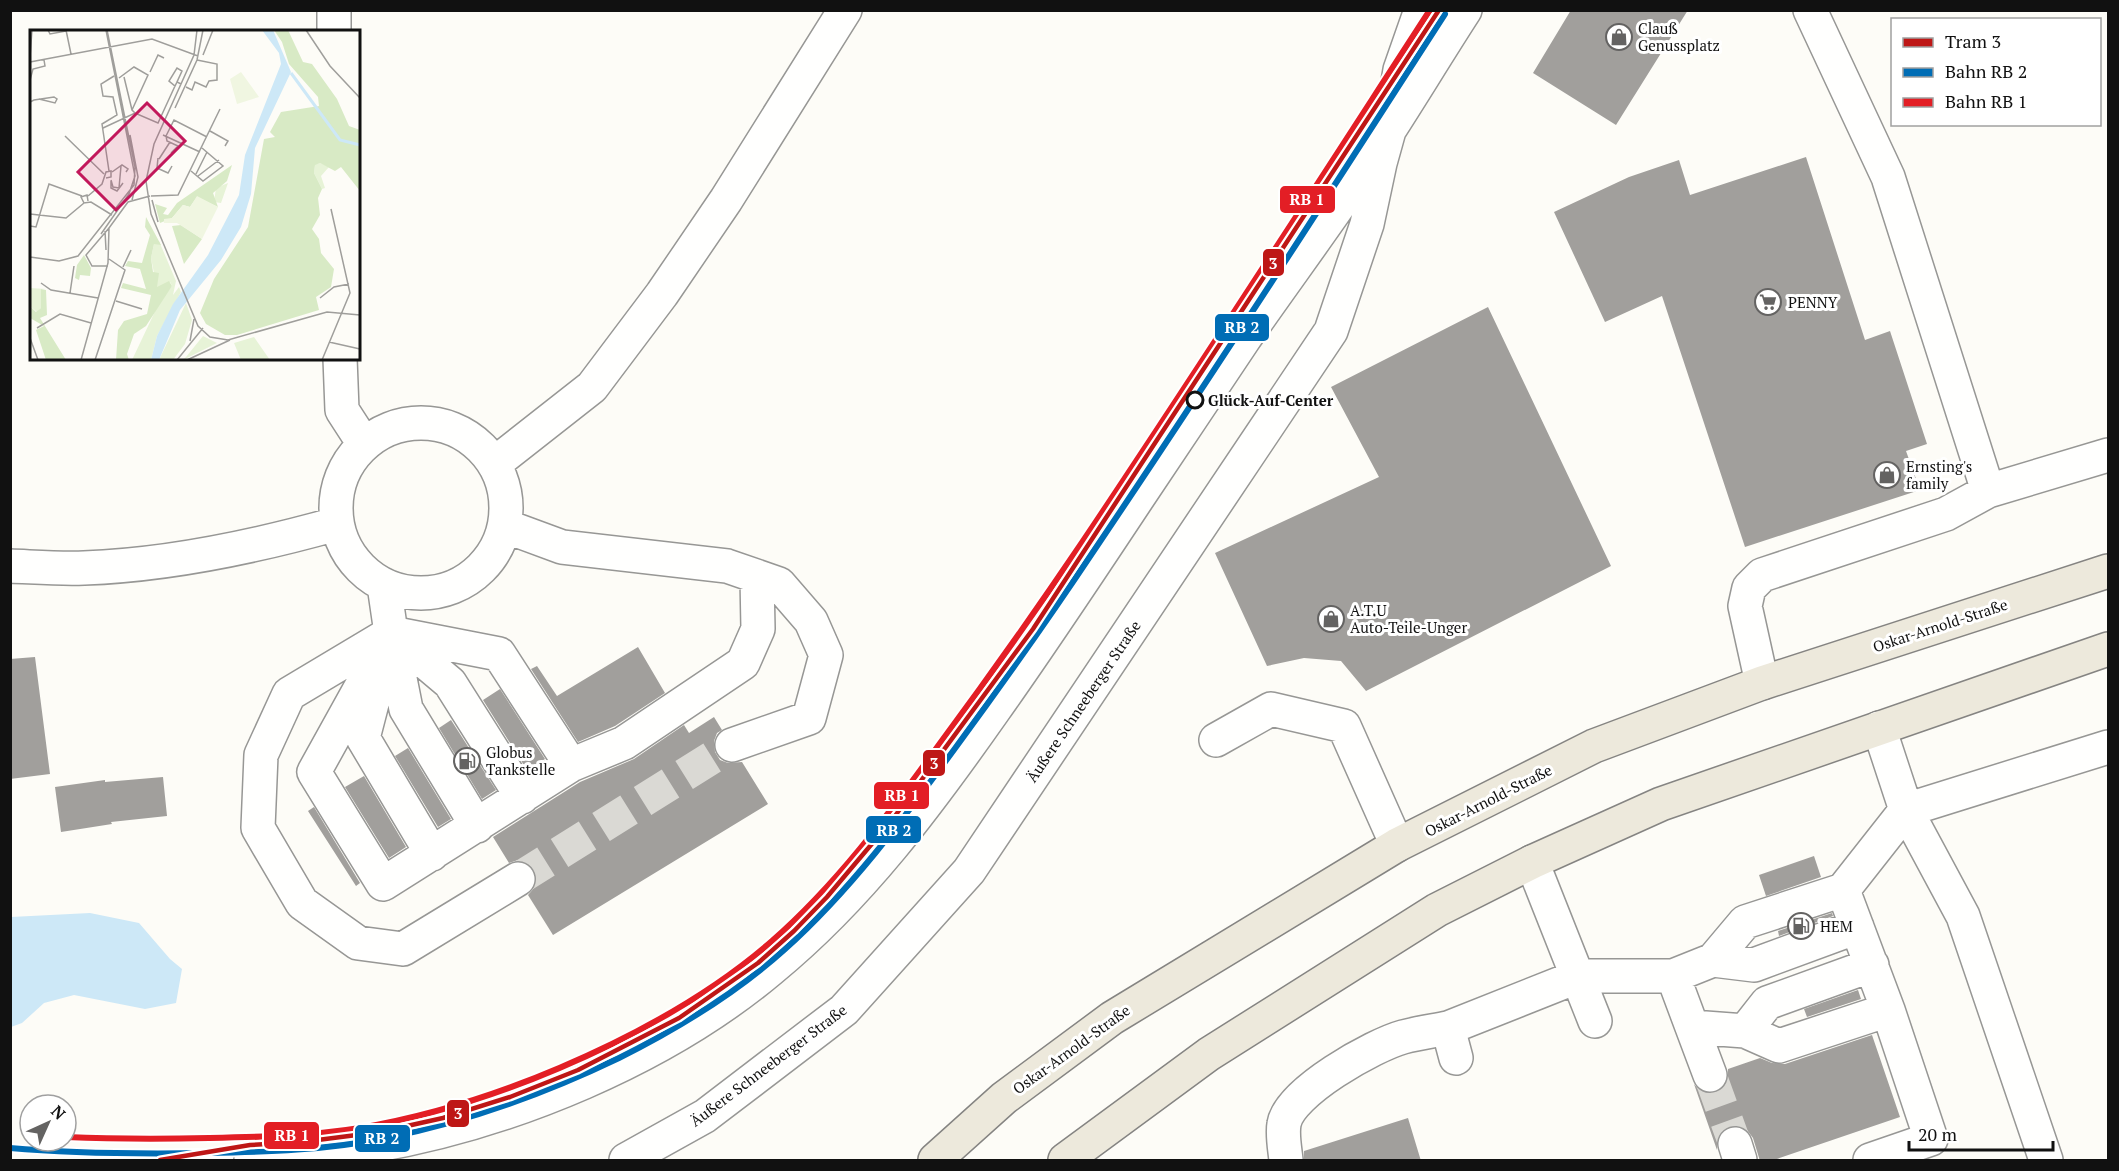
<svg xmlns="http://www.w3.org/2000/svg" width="2119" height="1171" viewBox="0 0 2119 1171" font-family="'PT Serif',serif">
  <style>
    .water { fill: #cde8f7 }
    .building { fill: #a19f9c }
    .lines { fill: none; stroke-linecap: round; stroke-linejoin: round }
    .minor-tunnel { stroke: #dad9d4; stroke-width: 33; stroke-dasharray: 33 16; stroke-linecap: butt }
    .minor-casing { stroke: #979795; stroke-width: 36 }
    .major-casing { stroke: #858482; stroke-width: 36 }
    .minor { stroke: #fffffe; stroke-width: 33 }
    .major { stroke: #ede9dc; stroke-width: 33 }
    .rail-1-casing { stroke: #fff; stroke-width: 10 }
    .rail-2-casing { stroke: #fff; stroke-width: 10 }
    .rail-1 { stroke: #006db5; stroke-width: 6 }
    .rail-2 { stroke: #e31e25; stroke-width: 6 }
    .tram-1-casing { stroke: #fff; stroke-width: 9 }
    .tram-1 { stroke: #be1716; stroke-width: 4.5 }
    .stop-dot { fill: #fff; stroke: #111; stroke-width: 3 }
    .labels { text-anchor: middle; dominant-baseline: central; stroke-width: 6; stroke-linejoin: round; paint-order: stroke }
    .poi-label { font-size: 15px; fill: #111; stroke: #fff; text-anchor: start }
    .stop-label { font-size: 15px; font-weight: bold; fill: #111; stroke: #fff; text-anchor: start }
    .street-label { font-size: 15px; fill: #111; stroke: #fff }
    .inset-river { fill: none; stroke: #cde8f7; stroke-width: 3 }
    .inset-road { fill: none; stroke: #9f9e9b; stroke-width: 1.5 }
    .view { fill: #c2185b; fill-opacity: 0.15; stroke: #c2185b; stroke-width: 3 }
    .inset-edge { fill: none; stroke: #111; stroke-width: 3 }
    .line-badge { stroke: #fff; stroke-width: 2 }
    .badge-label { font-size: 16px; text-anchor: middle; font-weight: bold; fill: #fff }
  </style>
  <rect width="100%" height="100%" fill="#fdfcf7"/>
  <path class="water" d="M 90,913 L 139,923 L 170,959 L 182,969 L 176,1003 L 145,1009 L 74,995 L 44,1003 L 22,1023 L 11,1027 L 11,917 Z"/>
  <path class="building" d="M 1571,10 L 1688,10 L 1616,125 L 1533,73 Z
    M 1806,157 L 1865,340 L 1890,331 L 1927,444 L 1906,451 L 1920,490 L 1745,547 L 1662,296 L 1605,322 L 1554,212 L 1629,177 L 1679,160 L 1690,195 Z
    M 1488,307 L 1611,566 L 1366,691 L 1341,661 L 1304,658 L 1267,666 L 1215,553 L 1379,477 L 1331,387 Z
    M 638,647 L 665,693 L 615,726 L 578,742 L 531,669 L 537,666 L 557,696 Z
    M 35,657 L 50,774 L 10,779 L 10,659 Z
    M 500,689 L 545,759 L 527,770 L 483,700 Z
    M 714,717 L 722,730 L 717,733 L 714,741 L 715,752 L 720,760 L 728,763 L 742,762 L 768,804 L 553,935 L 528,895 L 534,888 L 537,879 L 534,869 L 527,863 L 518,860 L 509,863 L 493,837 L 580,782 L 634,759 L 684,725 L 689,733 Z
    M 451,720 L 496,790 L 482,799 L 439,728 Z
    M 408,748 L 451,819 L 438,827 L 395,756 Z
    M 364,776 L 406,847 L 389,858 L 345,787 Z
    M 163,777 L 167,816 L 111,822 L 112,824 L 61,832 L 55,787 L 105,780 L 105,782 Z
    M 314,807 L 360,883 L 356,886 L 308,811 Z
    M 1814,856 L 1821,877 L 1766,896 L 1759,875 Z
    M 1832,913 L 1833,916 L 1779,936 L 1778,931 Z
    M 1858,990 L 1861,999 L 1807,1017 L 1804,1009 Z
    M 1872,1035 L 1900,1117 L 1771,1161 L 1760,1161 L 1753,1138 L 1747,1130 L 1740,1126 L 1730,1126 L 1721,1132 L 1717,1140 L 1717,1150 L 1694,1084 L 1699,1090 L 1706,1093 L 1716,1093 L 1725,1086 L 1728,1079 L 1728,1069 L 1760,1058 L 1772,1063 L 1785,1064 Z
    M 1408,1118 L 1421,1161 L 1304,1161 L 1304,1151 Z"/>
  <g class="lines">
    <path class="minor-tunnel" d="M 518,879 L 732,745
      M 1710,1075 L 1735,1144"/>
    <defs>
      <path id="minor" d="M 334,10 L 334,32
        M 1810,10 L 1888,177 L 1988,491 L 2108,455
        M 340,358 L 342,410 L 364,444
        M336 508a85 85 0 1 1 170 0a85 85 0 1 1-170 0Z
        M 494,464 L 592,387 L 662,294 L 726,200 L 845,10
        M 505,526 L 562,547 L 727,566 L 779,584 L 811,621 L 826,655 L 809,718 L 732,745
        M 10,566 C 35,567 60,569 84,568 C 170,565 254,547 336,524
        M 384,585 L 391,633 L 289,694 L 261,755 L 258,828 L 302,903 L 358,943 L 403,949 L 518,879
        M 391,633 L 314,772 L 383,884 L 571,765 L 624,743 L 743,663 L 758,629 L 757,577
        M 391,633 L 499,654 L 571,765
        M 391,633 L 406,709 L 477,826
        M 393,635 L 450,683 L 522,797
        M 1762,683 L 1745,606 L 1749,588 L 1762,575 L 1946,514 L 1988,491
        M 377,684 L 363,738 L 432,854
        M 1879,728 L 1906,810 L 1963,916 L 2046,1160
        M 1216,740 L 1271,709 L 1344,726 L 1397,845
        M 1532,862 L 1595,1021
        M 1713,960 L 1754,965 L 1857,927
        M 1673,976 L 1692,1027 L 1745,1031 L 1767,1003 L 1872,965
        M 1692,1027 L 1710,1075
        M 1745,1031 L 1779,1046 L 1888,1010
        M 1456,1058 L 1448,1028 L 1579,976 L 1673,976 L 1713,960 L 1745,922 L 1843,890
        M 1735,1144 L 1740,1160
        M 251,1160 C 292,1156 333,1152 373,1146 C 511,1122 664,1059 771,969 C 860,896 928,804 994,710 C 1043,641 1090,570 1137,499 C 1173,446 1208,392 1244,339 C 1283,283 1323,229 1361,173 C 1397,120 1430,64 1465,10
        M 626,1160 L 705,1116 L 844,1010 L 969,871 L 1331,331 L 1367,224 L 1380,163 L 1390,127 L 1400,70 L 1421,10
        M 1286,1160 C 1285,1150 1282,1135 1284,1124 C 1289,1092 1374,1045 1403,1037 C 1418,1033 1433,1031 1448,1028
        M 1870,1160 L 1931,1139 L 1888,1010 L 1843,890 L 1906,810 L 2108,747"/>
      <path id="major" d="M 935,1160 L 1004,1098 L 1112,1018 L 1397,845 L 1594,746 L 1762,683 L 2108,571
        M 1065,1160 L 1209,1054 L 1437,910 L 1532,862 L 1661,804 L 2108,649"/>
    </defs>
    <use href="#minor" class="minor-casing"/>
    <use href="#major" class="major-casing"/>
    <use href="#minor" class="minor"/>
    <use href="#major" class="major"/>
    <defs>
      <path id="rail-1" d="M 10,1148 C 76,1154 142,1154 208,1153 C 268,1152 327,1150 386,1138 C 467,1122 544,1094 619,1058 C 677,1029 735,994 784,950 C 850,891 904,818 956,747 C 1003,683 1049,618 1093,552 C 1213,374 1329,194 1445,14"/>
      <path id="rail-2" d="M 66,1137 C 114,1139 161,1139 209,1138 C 259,1137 310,1136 360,1128 C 448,1113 532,1083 612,1044 C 669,1016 724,983 772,941 C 836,885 888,815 938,746 C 987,680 1035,612 1081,544 C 1199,368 1314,189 1430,10"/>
    </defs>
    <use href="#rail-1" class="rail-1-casing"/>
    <use href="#rail-2" class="rail-2-casing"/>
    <use href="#rail-1" class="rail-1"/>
    <use href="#rail-2" class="rail-2"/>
    <defs>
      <path id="tram-1" d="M 160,1160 L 250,1145 L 302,1142 L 380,1132 L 443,1118 L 510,1097 L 578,1070 L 679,1018 L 758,963 L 794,931 L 827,897 L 892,820 L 1033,629 L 1439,10"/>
    </defs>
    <use href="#tram-1" class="tram-1-casing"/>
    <use href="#tram-1" class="tram-1"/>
  </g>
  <defs>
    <symbol id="shop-ring" viewBox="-11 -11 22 22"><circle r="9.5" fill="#fff" stroke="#646362" stroke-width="1.5"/><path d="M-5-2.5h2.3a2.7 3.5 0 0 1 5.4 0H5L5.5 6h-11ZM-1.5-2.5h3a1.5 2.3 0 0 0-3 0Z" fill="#646362"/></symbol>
    <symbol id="supermarket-ring" viewBox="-11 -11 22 22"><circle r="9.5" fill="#fff" stroke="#646362" stroke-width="1.5"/><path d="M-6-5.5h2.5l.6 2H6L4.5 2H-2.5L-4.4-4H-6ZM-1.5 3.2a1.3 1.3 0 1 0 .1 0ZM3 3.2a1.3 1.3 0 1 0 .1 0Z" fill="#646362"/></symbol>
    <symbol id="fuel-ring" viewBox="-11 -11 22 22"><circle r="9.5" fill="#fff" stroke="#646362" stroke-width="1.5"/><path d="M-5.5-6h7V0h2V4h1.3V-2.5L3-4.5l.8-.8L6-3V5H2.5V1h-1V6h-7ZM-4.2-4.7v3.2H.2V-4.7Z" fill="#646362"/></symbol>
  </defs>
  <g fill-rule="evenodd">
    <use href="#shop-ring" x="1604" y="22" width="30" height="30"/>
    <use href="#supermarket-ring" x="1753" y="287" width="30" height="30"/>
    <use href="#shop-ring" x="1872" y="460" width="30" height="30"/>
    <use href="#shop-ring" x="1316" y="604" width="30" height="30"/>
    <use href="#fuel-ring" x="452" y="746" width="30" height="30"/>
    <use href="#fuel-ring" x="1786" y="911" width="30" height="30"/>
  </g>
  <circle class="stop-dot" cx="1195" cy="400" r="8"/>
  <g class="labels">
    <g class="poi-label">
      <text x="1638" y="28">Clauß<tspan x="1638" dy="17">Genussplatz</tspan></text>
      <text x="1788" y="302">PENNY</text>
      <text x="1906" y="466">Ernsting's<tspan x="1906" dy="17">family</tspan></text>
      <text x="1350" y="610">A.T.U<tspan x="1350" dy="17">Auto-Teile-Unger</tspan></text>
      <text x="486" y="752">Globus<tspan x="486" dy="17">Tankstelle</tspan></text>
      <text x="1820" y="926">HEM</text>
    </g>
    <g class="stop-label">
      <text x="1208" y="400">Glück-Auf-Center</text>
    </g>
    <g class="street-label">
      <text transform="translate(1940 625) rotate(-18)">Oskar-Arnold-Straße</text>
      <text transform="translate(1083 701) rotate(-56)">Äußere Schneeberger Straße</text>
      <text transform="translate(1488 800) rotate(-27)">Oskar-Arnold-Straße</text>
      <text transform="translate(1071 1049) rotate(-36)">Oskar-Arnold-Straße</text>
      <text transform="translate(768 1065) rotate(-37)">Äußere Schneeberger Straße</text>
    </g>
  </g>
  <g transform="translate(30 30)">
    <rect width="330" height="330" fill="#fdfcf7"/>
    <path d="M 290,133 L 299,137 L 291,146 L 295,158 L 292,159 L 284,143 L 285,134 ZM 198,153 L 191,173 L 184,172 L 186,158 ZM 129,211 L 146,251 L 143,265 L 149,257 L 151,262 L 127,306 L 121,330 L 102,330 L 129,273 L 142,256 L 140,252 L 127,258 L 121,228 L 124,214 ZM 0,258 L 16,259 L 11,259 L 11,278 L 7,282 L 0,276 ZM 156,273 L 162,290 L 155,314 L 143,330 L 129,330 ZM 173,306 L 187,313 L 153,330 L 156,327 ZM 224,307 L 233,320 L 240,330 L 211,330 L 204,313 Z" fill="#e7f3d7"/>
    <path d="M 244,0 L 258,0 L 273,32 L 282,34 L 307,69 L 319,96 L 330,100 L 330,161 L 311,137 L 305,141 L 290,133 L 285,135 L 284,143 L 292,159 L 288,168 L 290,185 L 282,199 L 289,209 L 291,223 L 304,239 L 301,257 L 286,267 L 289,280 L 207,305 L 195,305 L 176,294 L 170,283 L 184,249 L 218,197 L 234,109 L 245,107 L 240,102 L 251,82 L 289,76 L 288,67 L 259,34 L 252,12 ZM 202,135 L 197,151 L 183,163 L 188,177 L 167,167 L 160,177 L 153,175 L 142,188 L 130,193 L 125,174 L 137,178 L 133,184 L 138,185 L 147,173 ZM 116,187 L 131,215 L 124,214 L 121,228 L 123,242 L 129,243 L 127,257 L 139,251 L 142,256 L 116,296 L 104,304 L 97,324 L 99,330 L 86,330 L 88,300 L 94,291 L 117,284 L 121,265 L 91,258 L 93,253 L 116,259 L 110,239 L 95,236 L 98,231 L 112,233 L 120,205 L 115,197 ZM 151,195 L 172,209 L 154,234 L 142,196 ZM 54,225 L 61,238 L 60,246 L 50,245 L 49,250 L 45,248 L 47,235 ZM 11,259 L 16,260 L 17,285 L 10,288 L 36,330 L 16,330 L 6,300 L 14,296 L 0,288 L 0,276 L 6,282 L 11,278 Z" fill="#d8eac5"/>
    <path d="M 211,42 L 229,67 L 207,74 L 200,49 ZM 167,166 L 188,177 L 172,209 L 147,193 L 134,193 L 134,189 L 142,188 L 153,175 L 160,177 Z" fill="#f0f6e1"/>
    <path d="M 232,0 L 243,0 L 261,42 L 225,118 L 221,164 L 211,197 L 191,230 L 150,280 L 129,330 L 121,330 L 127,306 L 143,274 L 178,225 L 209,165 L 215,125 L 251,34 L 249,23 Z" fill="#cde8f7"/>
    <path class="inset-river" d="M 261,43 L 310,110 L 330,115"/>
    <path class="inset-road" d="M 18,0 L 20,4 L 36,1M 36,0 L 41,24M 167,0 L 164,25 L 124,114 L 116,151 L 121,184 L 168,296 L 180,307 L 198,310 L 297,282 L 330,285M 276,0 L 300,36 L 330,68M 173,25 L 183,0M 0,27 L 2,0M 0,32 L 122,9 L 168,26M 120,42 L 128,25 L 134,28M 94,47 L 102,80M 89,48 L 104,37 L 118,45 L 102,80 L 105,83M 0,50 L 3,39 L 15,36 L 14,30M 147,52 L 145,56 L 139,51 L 147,38 L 152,41 L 147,52 L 151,54M 156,57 L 162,60 L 165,52 L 176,57 L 179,51 L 187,50 L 187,34 L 167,30M 0,72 L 4,70 L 24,67 L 27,69 L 25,73 L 9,69M 145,78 L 167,30 L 173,0M 73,98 L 105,83 L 128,93 L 145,56M 180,101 L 198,111 L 195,116M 100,105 L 108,147 L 102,170M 133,105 L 170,122M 35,106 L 74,144M 141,123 L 148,116 L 137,111 L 136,106 L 144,90 L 177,107M 128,128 L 127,138 L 138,143 L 142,136M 129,129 L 140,112M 79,141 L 72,94 L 87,85 L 83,67 L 73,66 L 71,54 L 84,46M 161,141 L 173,151 L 193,136 L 172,118M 82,142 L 92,135 L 98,139 L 96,142M 166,144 L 177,122M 168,146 L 189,130M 81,150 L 83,157 L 89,158 L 91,136M 81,151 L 81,158 L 87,161 L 93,153M 58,166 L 72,154 L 76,142 L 81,141 L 81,147 L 76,148M 121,166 L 148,165 L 190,79M 122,170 L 128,192M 58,171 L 57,165 L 51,167 L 54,173 L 61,172 L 82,185M 0,184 L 36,188 L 54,173M 0,196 L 6,197 L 19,154 L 52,166M 75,201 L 76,220M 71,204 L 99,164 L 105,146 L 76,0M 0,227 L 29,231 L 48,226 L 104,155 L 105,137 L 77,0M 78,236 L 62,236 L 56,225 L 79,198M 93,237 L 101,220M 11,253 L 21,260 L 68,268M 40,263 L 44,236M 290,268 L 304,257 L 319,254M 86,271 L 112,279M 7,298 L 30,284 L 61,293M 0,308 L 8,330M 160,311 L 164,289M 299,312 L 330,319M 51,330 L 78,233 L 79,198 L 98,172 L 120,166M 65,330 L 95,240 L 79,229M 147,330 L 173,298M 157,330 L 200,310M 292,330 L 320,263 L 301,179"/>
    <path class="view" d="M 117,73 L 155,111 L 86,180 L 48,142 Z"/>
    <rect width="330" height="330" class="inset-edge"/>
  </g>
  <g class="line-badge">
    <rect x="1279" y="185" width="57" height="29" rx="6" fill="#e31e25"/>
    <rect x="1262" y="248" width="23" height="29" rx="6" fill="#be1716"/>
    <rect x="1214" y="313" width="56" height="29" rx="6" fill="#006db5"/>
    <rect x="922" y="749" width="24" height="28" rx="6" fill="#be1716"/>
    <rect x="873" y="781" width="57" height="29" rx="6" fill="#e31e25"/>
    <rect x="865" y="815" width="57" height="29" rx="6" fill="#006db5"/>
    <rect x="446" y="1099" width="24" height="29" rx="6" fill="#be1716"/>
    <rect x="263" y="1121" width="57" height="29" rx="6" fill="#e31e25"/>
    <rect x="354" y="1124" width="57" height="29" rx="6" fill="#006db5"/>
  </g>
  <g class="badge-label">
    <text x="1307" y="205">RB 1</text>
    <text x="1273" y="269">3</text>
    <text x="1242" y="333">RB 2</text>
    <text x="934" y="769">3</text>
    <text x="902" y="801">RB 1</text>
    <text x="894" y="836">RB 2</text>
    <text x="458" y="1119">3</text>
    <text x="292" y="1141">RB 1</text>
    <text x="382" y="1144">RB 2</text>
  </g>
  <rect width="2119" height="1171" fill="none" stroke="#111111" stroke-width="24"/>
  <rect x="1891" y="18" width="210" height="108" fill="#ffffff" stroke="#a0a0a0" stroke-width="1.5"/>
  <rect x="1903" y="38" width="30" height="9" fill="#be1716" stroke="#a0a0a0" stroke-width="1.5"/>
  <text x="1945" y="48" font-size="18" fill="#111111">Tram 3</text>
  <rect x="1903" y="68" width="30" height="9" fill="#006db5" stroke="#a0a0a0" stroke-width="1.5"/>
  <text x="1945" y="78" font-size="18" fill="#111111">Bahn RB 2</text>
  <rect x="1903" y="98" width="30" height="9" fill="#e31e25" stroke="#a0a0a0" stroke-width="1.5"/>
  <text x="1945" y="108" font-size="18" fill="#111111">Bahn RB 1</text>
  <g transform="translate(48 1123) rotate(45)"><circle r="28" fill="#ffffff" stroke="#a0a0a0" stroke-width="1.5"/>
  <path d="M0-4.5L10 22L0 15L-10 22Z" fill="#646362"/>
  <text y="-9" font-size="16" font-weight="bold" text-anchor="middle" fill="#111111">N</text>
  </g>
  <path d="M1909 1141v9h144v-9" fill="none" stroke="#111111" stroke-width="3"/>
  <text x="1918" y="1141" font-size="18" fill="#111111" stroke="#ffffff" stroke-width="4.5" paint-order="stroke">20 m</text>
</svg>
